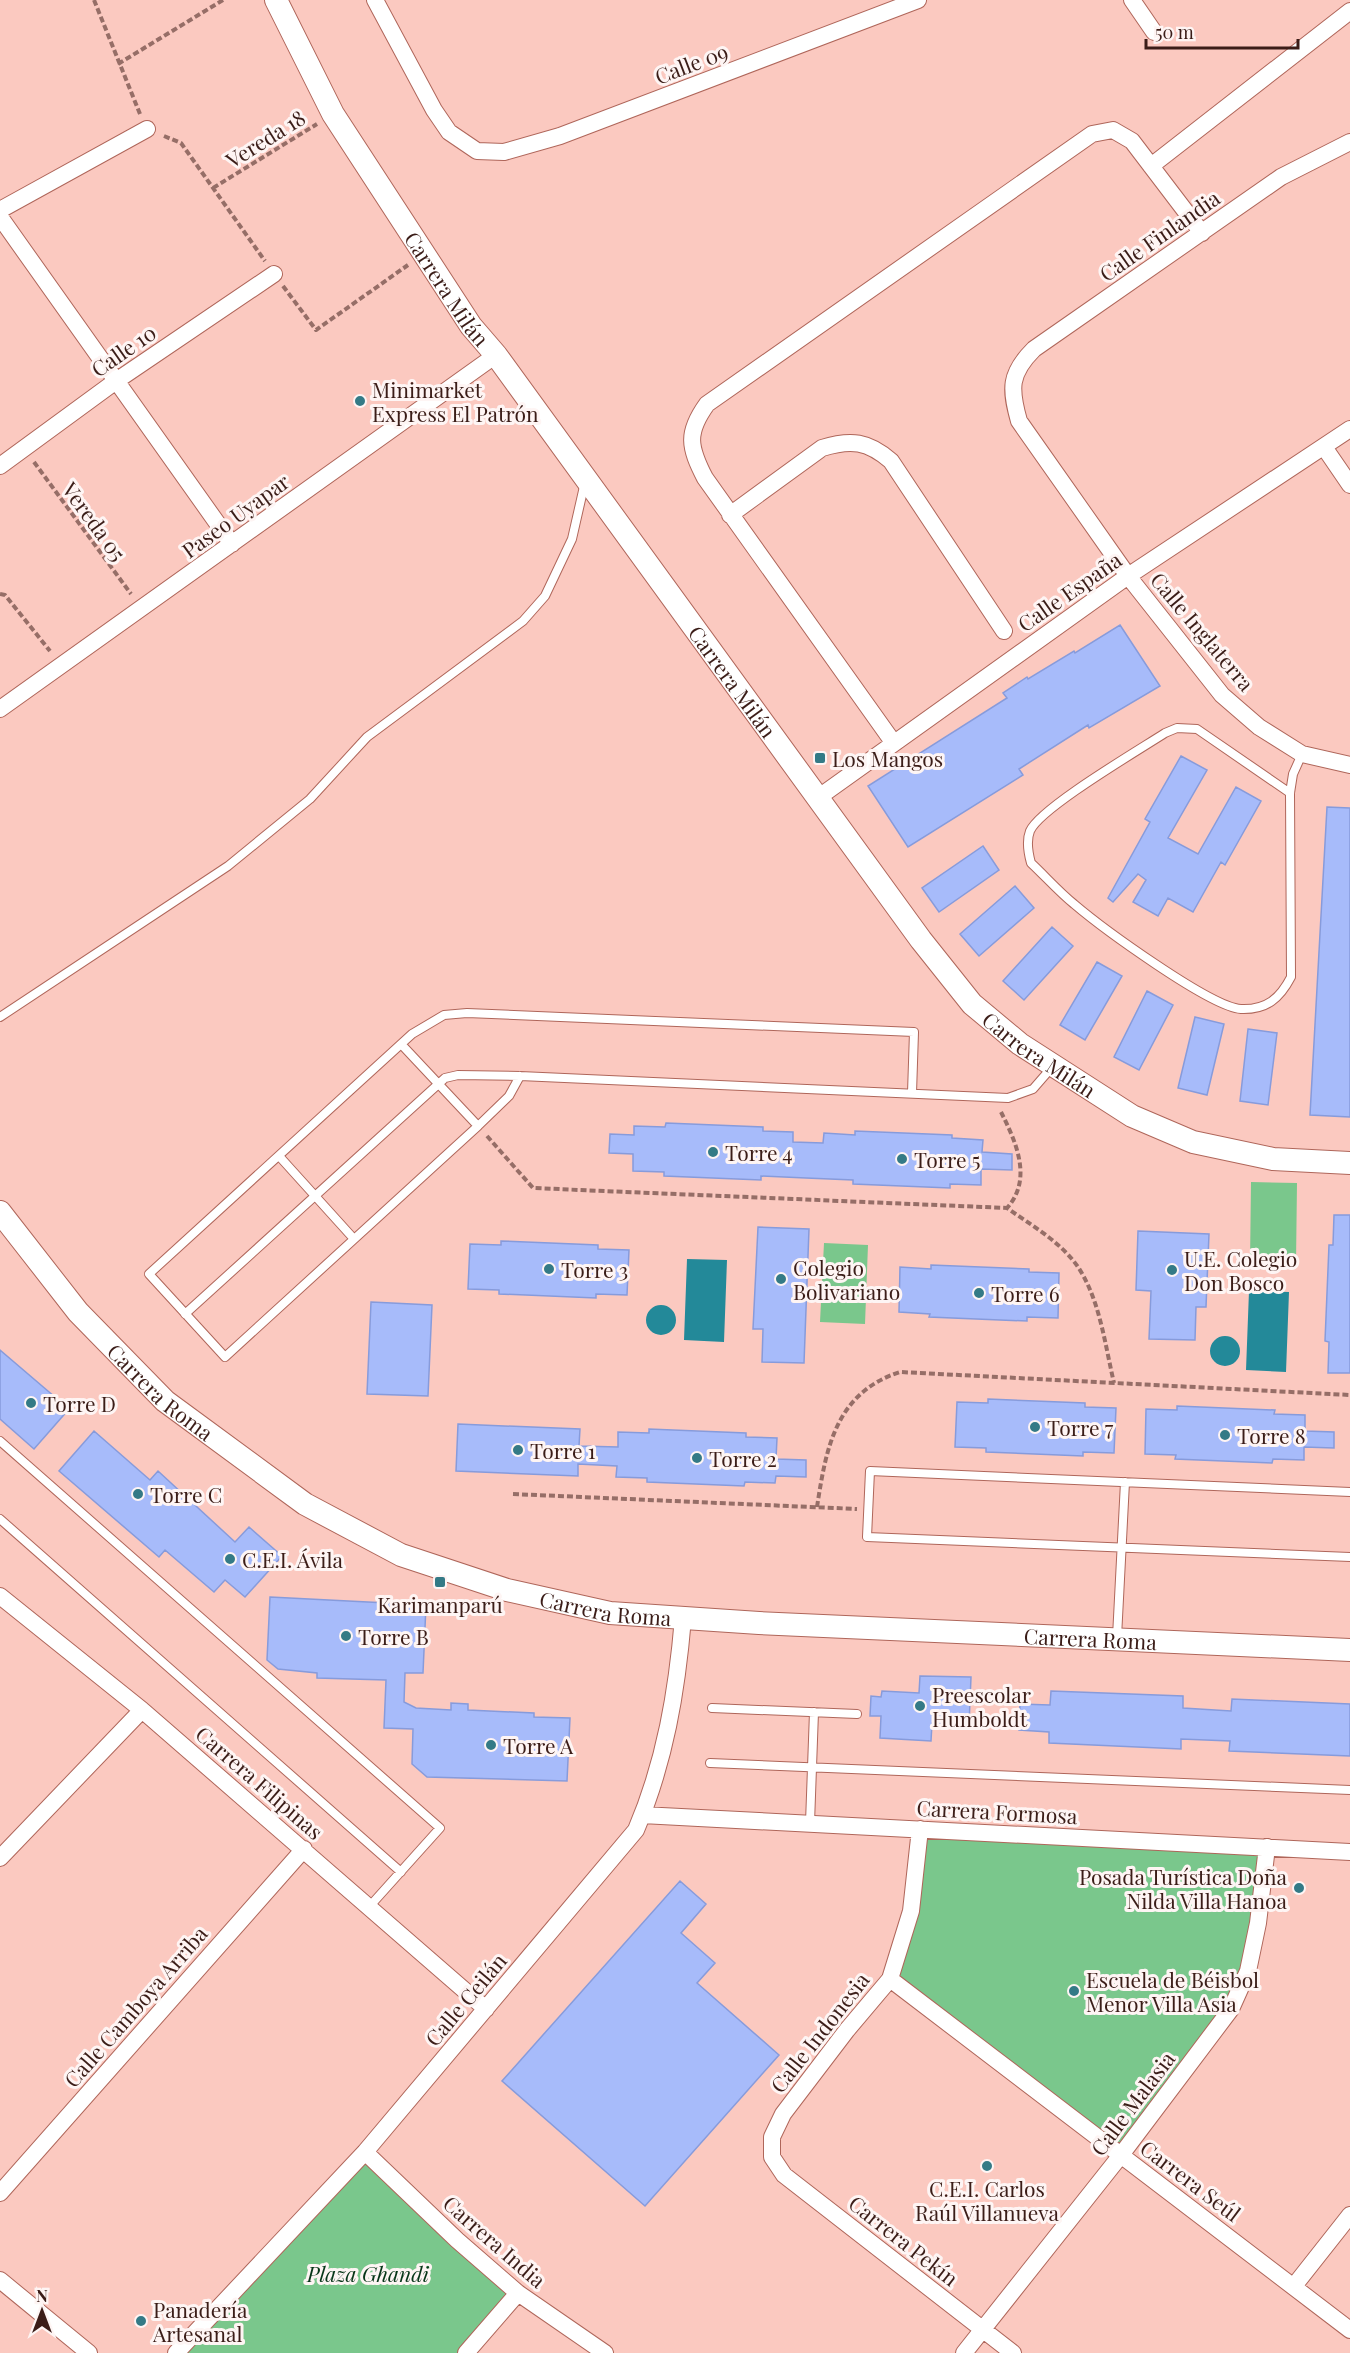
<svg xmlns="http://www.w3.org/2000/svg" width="1350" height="2353" viewBox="0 0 1350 2353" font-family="'Playfair Display',serif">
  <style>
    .green { fill: #7ac78c }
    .water { fill: #238999 }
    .building { fill: #a7bbfa; stroke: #879bdb; stroke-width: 1.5 }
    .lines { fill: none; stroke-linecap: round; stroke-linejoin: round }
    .lane-casing { stroke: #af665a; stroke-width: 10 }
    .street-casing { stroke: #af665a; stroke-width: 18 }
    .secondary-casing { stroke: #af665a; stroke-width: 24 }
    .path { stroke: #966e67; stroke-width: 4; stroke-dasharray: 6 3; stroke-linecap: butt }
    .lane { stroke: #fff; stroke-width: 8 }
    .street { stroke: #fff; stroke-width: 16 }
    .secondary { stroke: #fff; stroke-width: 22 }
    .poi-dot { fill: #347a86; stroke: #fef5f4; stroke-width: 2 }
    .labels { text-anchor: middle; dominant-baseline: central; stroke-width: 6; stroke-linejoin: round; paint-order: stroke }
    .street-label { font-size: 21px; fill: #3b1d18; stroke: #fef5f4 }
    .poi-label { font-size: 21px; fill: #3b1d18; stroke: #fef5f4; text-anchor: start }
    .park-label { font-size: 21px; font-style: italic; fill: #073618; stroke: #fef5f4 }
  </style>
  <rect width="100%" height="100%" fill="#fbc9c0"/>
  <path class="green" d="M 1251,1182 L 1297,1183 L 1296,1263 L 1250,1263 Z
    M 824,1243 L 868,1245 L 865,1324 L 820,1322 Z
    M 924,1832 L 1263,1852 L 1245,1969 L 1228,2005 L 1120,2149 L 894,1976 Z
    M 364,2161 L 510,2295 L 461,2353 L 182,2353 Z"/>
  <path class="water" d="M 687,1259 L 727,1260 L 724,1342 L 684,1340 Z
    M 1249,1291 L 1289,1292 L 1286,1372 L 1246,1370 Z
    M646 1320a15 15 0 1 1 30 0a15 15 0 1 1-30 0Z
    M1210 1351a15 15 0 1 1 30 0a15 15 0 1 1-30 0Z"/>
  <path class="building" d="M 1120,625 L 1160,686 L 1089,728 L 1088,725 L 1019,769 L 1023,775 L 908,847 L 868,786 L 1007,698 L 1003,693 L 1027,677 L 1028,679 L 1074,651 L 1075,653 Z
    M 1181,756 L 1207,770 L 1168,838 L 1198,854 L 1236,787 L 1261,801 L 1225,865 L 1221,862 L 1193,912 L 1168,898 L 1158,916 L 1133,902 L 1146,880 L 1138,874 L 1113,902 L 1108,898 L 1150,822 L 1145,819 Z
    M 1327,807 L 1350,808 L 1350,1117 L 1310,1115 Z
    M 983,846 L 999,870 L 939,912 L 922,888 Z
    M 1015,886 L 1034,908 L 979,956 L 960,934 Z
    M 1052,927 L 1073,946 L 1024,1000 L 1003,981 Z
    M 1097,962 L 1122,976 L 1085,1040 L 1060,1025 Z
    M 1147,991 L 1173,1005 L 1139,1070 L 1114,1057 Z
    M 1195,1017 L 1224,1024 L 1207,1095 L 1178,1088 Z
    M 1248,1029 L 1277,1033 L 1268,1105 L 1240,1101 Z
    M 666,1123 L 763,1127 L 763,1131 L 793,1132 L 793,1142 L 823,1143 L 824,1133 L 855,1135 L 855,1131 L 952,1135 L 952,1138 L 983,1140 L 982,1152 L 1012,1154 L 1012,1170 L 981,1169 L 981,1185 L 950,1184 L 950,1188 L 853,1184 L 853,1180 L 806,1178 L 761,1176 L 761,1180 L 664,1176 L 664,1172 L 633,1171 L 633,1154 L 609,1153 L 610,1134 L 634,1135 L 634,1126 L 665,1127 Z
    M 1334,1215 L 1350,1215 L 1350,1373 L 1328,1373 L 1329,1342 L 1325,1341 L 1329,1245 L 1333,1245 Z
    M 758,1227 L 809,1229 L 804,1363 L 762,1362 L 763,1329 L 753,1329 Z
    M 1138,1231 L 1209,1234 L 1206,1307 L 1196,1307 L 1195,1340 L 1149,1339 L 1151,1291 L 1136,1290 Z
    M 501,1241 L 598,1245 L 598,1249 L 629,1250 L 627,1295 L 596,1294 L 596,1298 L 499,1294 L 499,1290 L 468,1289 L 470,1244 L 501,1245 Z
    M 931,1265 L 1029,1269 L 1029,1272 L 1059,1273 L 1058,1318 L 1027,1317 L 1027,1321 L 929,1317 L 930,1314 L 899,1312 L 900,1267 L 931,1269 Z
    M 371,1302 L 432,1305 L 428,1396 L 367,1394 Z
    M 0,1350 L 69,1409 L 34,1449 L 0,1419 Z
    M 988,1399 L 1085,1403 L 1085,1407 L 1116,1408 L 1114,1453 L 1083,1452 L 1083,1456 L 986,1452 L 986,1448 L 955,1447 L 957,1402 L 988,1403 Z
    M 1177,1406 L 1275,1410 L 1274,1414 L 1305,1415 L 1305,1431 L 1334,1432 L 1334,1448 L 1304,1447 L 1304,1460 L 1273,1459 L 1272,1463 L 1175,1459 L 1176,1455 L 1145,1454 L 1146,1409 L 1177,1410 Z
    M 458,1424 L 580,1429 L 579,1446 L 618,1447 L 618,1432 L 649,1433 L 649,1429 L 746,1433 L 746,1437 L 777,1438 L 776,1459 L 806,1460 L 806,1477 L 776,1476 L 775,1483 L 745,1482 L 744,1486 L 647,1482 L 647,1478 L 616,1477 L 617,1466 L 578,1464 L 578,1476 L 456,1471 Z
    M 94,1431 L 150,1480 L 158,1471 L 235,1542 L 249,1527 L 282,1556 L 245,1597 L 225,1580 L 214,1592 L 165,1550 L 159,1557 L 59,1471 Z
    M 270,1597 L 426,1605 L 423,1673 L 405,1673 L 404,1702 L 416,1708 L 451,1710 L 451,1703 L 468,1704 L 468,1710 L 534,1713 L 534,1717 L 570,1718 L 567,1781 L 427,1777 L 412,1764 L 413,1729 L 384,1728 L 386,1680 L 317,1678 L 317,1673 L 278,1669 L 267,1660 Z
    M 920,1676 L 971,1677 L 969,1725 L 932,1723 L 931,1741 L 880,1738 L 881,1716 L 870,1716 L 871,1696 L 881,1697 L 882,1691 L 919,1693 Z
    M 1051,1691 L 1183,1696 L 1183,1708 L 1231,1711 L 1232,1699 L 1350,1704 L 1350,1756 L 1229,1751 L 1230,1741 L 1181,1739 L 1181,1749 L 1049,1743 L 1049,1732 L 1019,1730 L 1020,1704 L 1050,1705 Z
    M 680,1881 L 706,1904 L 681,1933 L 715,1963 L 697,1983 L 779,2055 L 645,2206 L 502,2081 Z"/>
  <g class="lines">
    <defs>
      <path id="lane" d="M 1290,793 L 1197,729 L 1177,728 L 1165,733 C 1139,750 1040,808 1030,831 C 1026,841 1028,852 1031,863 C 1045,876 1059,892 1074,904 C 1101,927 1210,1007 1241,1009 C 1267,1010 1280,998 1291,977 L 1290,793 L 1293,774 L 1302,754
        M 0,1017 L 228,866 L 310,799 L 367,737 L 523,621 L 545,596 L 572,539 L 585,482
        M 401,1044 L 478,1126
        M 520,1076 L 509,1096 L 478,1126 L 225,1357 L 149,1274 L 412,1034 L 444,1015 L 467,1013 L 914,1032 L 912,1093
        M 279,1156 L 354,1239
        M 185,1314 L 445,1078 L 458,1075 L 520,1076 L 1008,1098 L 1033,1089 L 1053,1066
        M 0,1441 L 440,1828 L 369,1907
        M 1350,1492 L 870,1471 L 867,1537 L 1350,1557
        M 0,1519 L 401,1872
        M 1117,1637 L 1125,1482
        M 712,1708 L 857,1714
        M 710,1763 L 1350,1790
        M 810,1823 L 814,1712"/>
      <path id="street" d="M 375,0 L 434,110 L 449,132 L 477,151 L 504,152 L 560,136 L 918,0
        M 1132,0 L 1154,32
        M 1350,142 L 1281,177 L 1034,349 C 1009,374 1010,389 1019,421 L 1128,576 L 1222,695 L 1259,727 L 1302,754 L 1350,765
        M 1151,166 L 1350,11
        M 0,210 L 147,129
        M 0,217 L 232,544
        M 1324,447 L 1350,485
        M 0,466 L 116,381 L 274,274
        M 730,515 L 822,448 C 851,439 868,441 891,461 L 1004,631
        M 0,709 L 496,355
        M 893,742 L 705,478 C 689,447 686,433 707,404 L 1092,134 L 1113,130 L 1132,141 L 1202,233
        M 819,797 L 1128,576 L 1350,429
        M 0,1596 L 142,1710 L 486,2009
        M 642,1815 L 1350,1852
        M 920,1829 L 911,1911 L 890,1979 L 847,2030 L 783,2114 L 772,2137 L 772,2157 L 784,2175 L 1013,2353
        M 0,1858 L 142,1710
        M 890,1979 L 1350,2330
        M 365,2152 L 457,2240 L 518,2293 L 605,2353
        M 0,2193 L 304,1849
        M 0,2280 L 89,2353
        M 1294,2286 L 1350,2215
        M 176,2353 L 365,2152 L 636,1830 C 665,1762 677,1691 683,1618
        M 466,2353 L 518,2293
        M 964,2353 L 1121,2155 L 1231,2009 L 1248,1971 L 1258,1923 L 1267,1847"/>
      <g id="secondary">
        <path id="s1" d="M 276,0 L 333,114 L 471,326 L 496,355 L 921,940 L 972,1004 L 1020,1044 L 1132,1116 L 1193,1142 L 1273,1159 L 1350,1163"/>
        <path id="s2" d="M 0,1212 L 78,1312 L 165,1401 L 305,1504 L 401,1555 L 507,1590 L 610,1613 L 759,1623 L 1350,1650"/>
      </g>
    </defs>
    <use href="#lane" class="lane-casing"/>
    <use href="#street" class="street-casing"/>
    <use href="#secondary" class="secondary-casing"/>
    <path class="path" d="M 94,0 L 140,114
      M 118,64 L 223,0
      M 164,136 L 181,143 L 265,261
      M 213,188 L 317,124
      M 283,286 L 316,330 L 408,265
      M 34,462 L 131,594
      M 0,594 L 5,595 L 50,651
      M 1001,1112 C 1016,1142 1033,1179 1007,1208
      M 487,1136 L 533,1188 L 1007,1208 C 1031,1225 1061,1242 1078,1267 C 1100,1300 1105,1345 1114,1383
      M 513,1494 L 857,1509
      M 817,1507 C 826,1449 835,1393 900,1372 L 1350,1395"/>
    <use href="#lane" class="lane"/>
    <use href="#street" class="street"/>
    <use href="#secondary" class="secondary"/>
  </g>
  <g class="poi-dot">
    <circle cx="360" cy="401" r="6"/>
    <rect x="814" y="752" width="12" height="12" rx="3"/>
    <circle cx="713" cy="1152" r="6"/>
    <circle cx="902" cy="1159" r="6"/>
    <circle cx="549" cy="1269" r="6"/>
    <circle cx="1172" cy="1270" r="6"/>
    <circle cx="781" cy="1279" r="6"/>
    <circle cx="979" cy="1293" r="6"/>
    <circle cx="31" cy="1403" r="6"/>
    <circle cx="1035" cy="1427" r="6"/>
    <circle cx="1225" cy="1435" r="6"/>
    <circle cx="518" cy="1450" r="6"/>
    <circle cx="697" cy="1458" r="6"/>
    <circle cx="138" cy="1494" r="6"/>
    <circle cx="230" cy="1559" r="6"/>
    <rect x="434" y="1576" width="12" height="12" rx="3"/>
    <circle cx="346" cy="1636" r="6"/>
    <circle cx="920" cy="1706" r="6"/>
    <circle cx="491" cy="1745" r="6"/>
    <circle cx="1299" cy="1888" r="6"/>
    <circle cx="1074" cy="1991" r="6"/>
    <circle cx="987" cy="2166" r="6"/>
    <circle cx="141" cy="2321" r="6"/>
  </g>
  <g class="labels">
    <g class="street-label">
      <text transform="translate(691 63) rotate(-21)">Calle 09</text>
      <text transform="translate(265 138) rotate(-32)">Vereda 18</text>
      <text transform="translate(1159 235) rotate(-35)">Calle Finlandia</text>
      <text stroke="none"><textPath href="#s1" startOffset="336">Carrera Milán</textPath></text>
      <text transform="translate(123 350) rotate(-35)">Calle 10</text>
      <text transform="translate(235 515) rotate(-36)">Paseo Uyapar</text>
      <text transform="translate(95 521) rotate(54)">Vereda 05</text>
      <text transform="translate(1069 591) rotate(-35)">Calle España</text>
      <text transform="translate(1203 631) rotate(50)">Calle Inglaterra</text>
      <text stroke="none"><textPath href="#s1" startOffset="822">Carrera Milán</textPath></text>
      <text stroke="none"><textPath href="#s1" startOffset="1308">Carrera Milán</textPath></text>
      <text stroke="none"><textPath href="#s2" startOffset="242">Carrera Roma</textPath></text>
      <text stroke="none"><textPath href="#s2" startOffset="746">Carrera Roma</textPath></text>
      <text stroke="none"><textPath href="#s2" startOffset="1232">Carrera Roma</textPath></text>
      <text transform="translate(260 1782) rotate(41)">Carrera Filipinas</text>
      <text transform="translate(997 1811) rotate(3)">Carrera Formosa</text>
      <text transform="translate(465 1999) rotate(-50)">Calle Ceilán</text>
      <text transform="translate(135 2006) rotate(-49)">Calle Camboya Arriba</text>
      <text transform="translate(819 2032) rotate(-52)">Calle Indonesia</text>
      <text transform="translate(1132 2103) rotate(-53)">Calle Malasia</text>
      <text transform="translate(1191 2180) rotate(37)">Carrera Seúl</text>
      <text transform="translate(904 2240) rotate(38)">Carrera Pekín</text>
      <text transform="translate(495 2241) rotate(41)">Carrera India</text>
    </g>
    <g class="poi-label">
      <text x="372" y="389">Minimarket<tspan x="372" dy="24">Express El Patrón</tspan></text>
      <text x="832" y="758">Los Mangos</text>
      <text x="725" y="1152">Torre 4</text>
      <text x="914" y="1159">Torre 5</text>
      <text x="1184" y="1258">U.E. Colegio<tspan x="1184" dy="24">Don Bosco</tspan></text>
      <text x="793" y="1267">Colegio<tspan x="793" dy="24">Bolivariano</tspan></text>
      <text x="561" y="1269">Torre 3</text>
      <text x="991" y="1293">Torre 6</text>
      <text x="43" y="1403">Torre D</text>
      <text x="1047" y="1427">Torre 7</text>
      <text x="1237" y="1435">Torre 8</text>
      <text x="530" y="1450">Torre 1</text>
      <text x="709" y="1458">Torre 2</text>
      <text x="150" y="1494">Torre C</text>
      <text x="242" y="1559">C.E.I. Ávila</text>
      <text x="440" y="1604" text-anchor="middle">Karimanparú</text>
      <text x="358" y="1636">Torre B</text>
      <text x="932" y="1694">Preescolar<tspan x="932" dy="24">Humboldt</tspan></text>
      <text x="503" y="1745">Torre A</text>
      <text x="1287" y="1876" text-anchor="end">Posada Turística Doña<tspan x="1287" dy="24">Nilda Villa Hanoa</tspan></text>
      <text x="1086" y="1979">Escuela de Béisbol<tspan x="1086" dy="24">Menor Villa Asia</tspan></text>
      <text x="987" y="2188" text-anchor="middle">C.E.I. Carlos<tspan x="987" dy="24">Raúl Villanueva</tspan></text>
      <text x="153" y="2309">Panadería<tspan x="153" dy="24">Artesanal</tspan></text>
    </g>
    <g class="park-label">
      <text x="368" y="2273">Plaza Ghandi</text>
    </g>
  </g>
  <g transform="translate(42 2311)" stroke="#fef5f4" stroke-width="4.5" paint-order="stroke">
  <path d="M0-4.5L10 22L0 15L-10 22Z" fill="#3b1d18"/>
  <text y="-9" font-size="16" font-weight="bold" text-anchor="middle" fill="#3b1d18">N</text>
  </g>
  <path d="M1146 39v9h152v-9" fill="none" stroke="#3b1d18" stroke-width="3"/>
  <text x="1155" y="39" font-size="18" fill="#3b1d18" stroke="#fef5f4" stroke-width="4.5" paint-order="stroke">50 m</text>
</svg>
